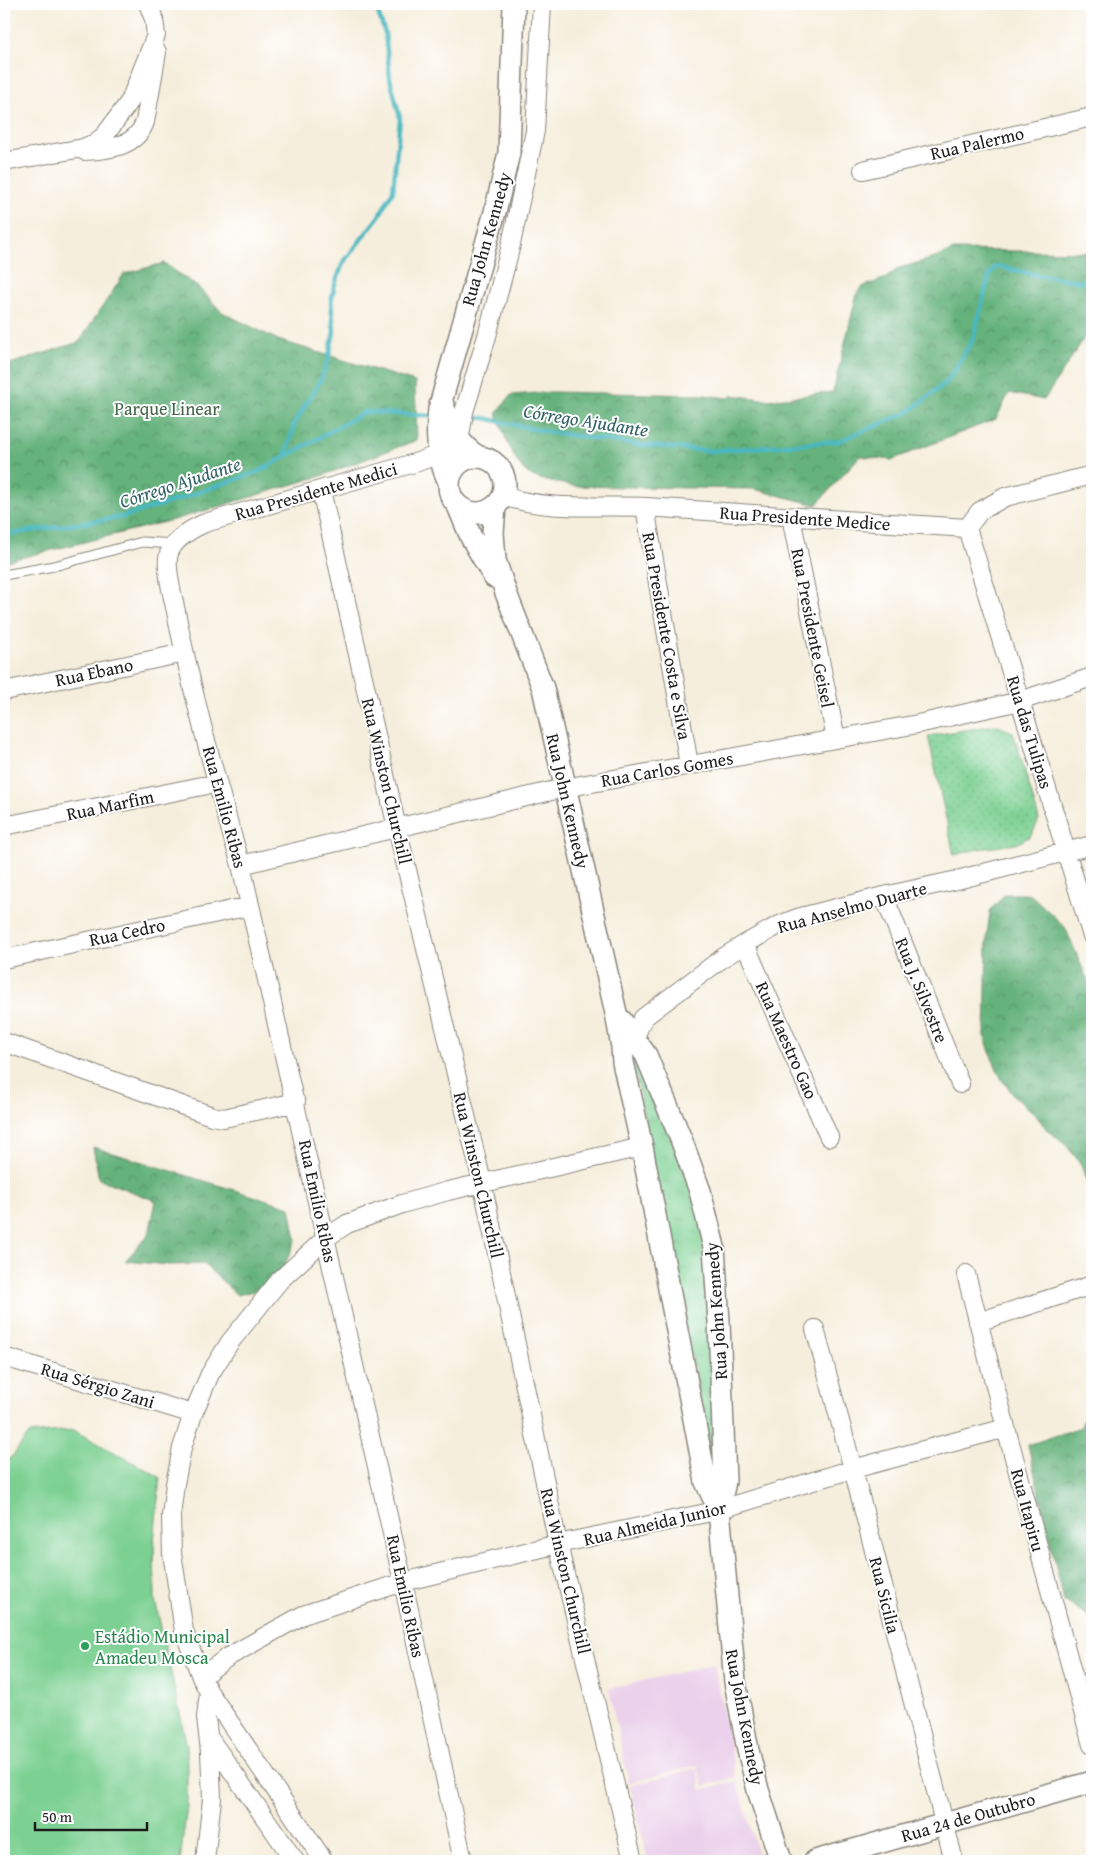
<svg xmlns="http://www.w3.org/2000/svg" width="1096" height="1865" viewBox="0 0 1096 1865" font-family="'Gentium Book Plus',serif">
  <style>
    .built { fill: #ebd1eb }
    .grass { fill: url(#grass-tufts); stroke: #4c7657 }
    .forest { fill: url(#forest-crowns); stroke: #40674c }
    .park { fill: url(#park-dots); stroke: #4c7657 }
    .pitch { fill: #7cd092; stroke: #4c7657 }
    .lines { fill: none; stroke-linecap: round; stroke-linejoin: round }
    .stream { stroke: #48b7c1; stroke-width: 4.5 }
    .service-casing { stroke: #89857c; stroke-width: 11 }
    .minor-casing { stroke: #89857c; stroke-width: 20 }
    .tertiary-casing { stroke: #89857c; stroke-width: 24 }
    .service { stroke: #fff; stroke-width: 9 }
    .minor { stroke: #fff; stroke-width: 18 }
    .tertiary { stroke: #fff; stroke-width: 21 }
    .leisure-dot { fill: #2e9e5b; stroke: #fff; stroke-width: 2 }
    .labels { text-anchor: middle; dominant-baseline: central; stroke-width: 4; stroke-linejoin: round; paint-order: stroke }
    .street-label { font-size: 18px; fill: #1c1c1c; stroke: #fff }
    .park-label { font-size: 18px; fill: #42644b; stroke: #fff }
    .leisure-label { font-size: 18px; fill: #27864d; stroke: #fff; text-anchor: start }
    .water-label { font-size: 19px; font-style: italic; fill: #306266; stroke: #fff }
  </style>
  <defs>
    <pattern id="grass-tufts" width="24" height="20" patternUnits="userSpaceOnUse" patternTransform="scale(1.25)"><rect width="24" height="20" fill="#7cd092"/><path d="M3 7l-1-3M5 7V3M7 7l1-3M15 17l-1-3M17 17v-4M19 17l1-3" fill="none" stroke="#6bb27d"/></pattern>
    <pattern id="forest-crowns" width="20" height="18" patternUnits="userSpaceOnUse" patternTransform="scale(1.25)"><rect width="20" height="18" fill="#65b27c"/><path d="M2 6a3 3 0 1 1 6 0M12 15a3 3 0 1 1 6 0" fill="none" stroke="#529065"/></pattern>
    <pattern id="park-dots" width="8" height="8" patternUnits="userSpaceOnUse" patternTransform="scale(1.25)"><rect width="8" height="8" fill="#7cd092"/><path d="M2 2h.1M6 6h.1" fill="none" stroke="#6bb27d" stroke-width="1.8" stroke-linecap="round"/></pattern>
  </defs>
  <rect width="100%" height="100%" fill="#fff"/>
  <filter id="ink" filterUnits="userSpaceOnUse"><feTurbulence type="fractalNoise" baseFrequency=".02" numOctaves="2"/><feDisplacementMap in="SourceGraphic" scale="10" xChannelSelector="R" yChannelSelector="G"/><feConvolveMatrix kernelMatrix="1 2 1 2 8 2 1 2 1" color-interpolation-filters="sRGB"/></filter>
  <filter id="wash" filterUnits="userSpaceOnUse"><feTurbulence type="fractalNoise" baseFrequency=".0096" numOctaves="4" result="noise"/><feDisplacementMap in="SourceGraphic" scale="20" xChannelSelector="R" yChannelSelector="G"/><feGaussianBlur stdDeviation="1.12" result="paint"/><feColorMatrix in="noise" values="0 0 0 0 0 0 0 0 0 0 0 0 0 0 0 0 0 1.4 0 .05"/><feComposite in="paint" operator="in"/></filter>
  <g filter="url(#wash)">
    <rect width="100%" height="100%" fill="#f6eedc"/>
    <path class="built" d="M 714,1664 L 736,1777 L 704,1786 L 697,1765 L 629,1783 L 609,1689 Z
      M 697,1768 L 701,1790 L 737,1781 L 759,1858 L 745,1861 L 648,1861 L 630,1786 Z"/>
    <path class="grass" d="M 636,1059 L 638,1060 L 695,1197 L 709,1250 L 716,1480 L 633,1061 Z"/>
    <path class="forest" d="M 953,250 L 1092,252 L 1092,326 L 1044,400 L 1009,393 L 996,419 L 891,460 L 860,456 L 816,505 L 754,489 L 574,486 C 560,483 542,482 529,474 C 514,465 502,430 497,413 L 511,395 L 551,392 L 705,395 L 729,398 L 732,395 L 768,400 L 833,392 L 857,293 L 862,287 L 886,278 L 899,268 L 938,257 Z
      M 164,263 L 199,288 L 222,312 L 278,340 L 415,382 L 417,440 L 321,476 L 177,519 L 4,562 L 4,366 L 79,342 L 124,274 Z
      M 1005,894 L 1030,894 L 1065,927 L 1092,990 L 1092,1193 L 1080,1163 L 1066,1145 L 1048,1131 L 1034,1113 L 1016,1098 L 1002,1080 L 992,1058 L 985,1037 L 987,936 L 990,911 Z
      M 93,1147 L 290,1207 L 296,1239 L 284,1267 L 258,1290 L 237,1295 L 204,1264 L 169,1265 L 125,1261 L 149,1234 L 156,1201 L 99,1179 Z
      M 1092,1389 L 1092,1618 L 1064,1601 L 1028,1445 L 1081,1427 Z"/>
    <path class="park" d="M 995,725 L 1013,732 L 1039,819 L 1032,835 L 1017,844 L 979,849 L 954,855 L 928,736 Z"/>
    <path class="pitch" d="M 73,1430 L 160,1477 L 154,1542 L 155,1600 L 187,1746 L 187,1806 L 180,1861 L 4,1861 L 4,1459 L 11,1458 L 29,1434 Z"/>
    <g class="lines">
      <path class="stream" d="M 468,418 L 484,418 L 548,432 L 640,445 L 712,451 L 839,441 L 909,412 L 948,381 L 973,339 L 989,276 L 996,266 L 1036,275 L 1092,283
        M 285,457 L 295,422 L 321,379 L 328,360 L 334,332 L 331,303 L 334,287 L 343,263 L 379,216 L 393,191 L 400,118 L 390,78 L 385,33 L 375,4
        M 4,535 L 122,517 L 180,499 L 260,471 L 365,412 L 432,416"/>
    </g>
  </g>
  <g filter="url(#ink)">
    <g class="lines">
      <defs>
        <path id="service" d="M 4,575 L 54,566 L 142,542 L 175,544"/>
        <path id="minor" d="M 84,151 C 108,150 136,147 145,122 L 157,52
          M 4,162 L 83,148 L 95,143 L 105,135 L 130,101 L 156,35 L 154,19 L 148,4
          M 863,170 L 1092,117
          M 321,490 L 397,828 L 482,1182 L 558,1544 L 633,1861
          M 503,496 C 549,511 598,505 646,507 C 753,513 860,522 967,528 L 980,511 L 1005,497 L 1092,475
          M 645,507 L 689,765
          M 791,517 L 836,739
          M 967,528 L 1092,936
          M 4,691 L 184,653
          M 4,826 L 217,783
          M 241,865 L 564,788 L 918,724 L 1020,701 L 1092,677
          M 884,896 L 960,1084
          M 745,944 L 829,1137
          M 4,959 L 250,906
          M 4,1042 L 212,1116 L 224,1118 L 296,1102
          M 626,1045 L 634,1040 L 643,1018 L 724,957 L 745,944 L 777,926 L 797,918 L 884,896 L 957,880 L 1092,845
          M 966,1274 L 1006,1428 L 1092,1745
          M 978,1322 L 1092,1285
          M 815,1329 L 853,1469 L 954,1861
          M 4,1357 L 193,1414
          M 201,1677 L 228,1657 L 303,1615 L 403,1582 L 558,1544 L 711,1512 L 853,1469 L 1006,1428
          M 209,1692 L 324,1861
          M 209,1738 L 295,1861
          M 205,1861 L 212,1799 L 210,1752 L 206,1717 L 209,1692 L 201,1677 L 184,1631 L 172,1553 L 171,1516 L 175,1484 L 182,1448 L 193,1414 L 210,1374 L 230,1342 L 280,1280 L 326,1238 L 347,1224 L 402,1204 L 448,1191 L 642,1147
          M 463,1861 L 403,1582 L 241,865 C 217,785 195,704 178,622 C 175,603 166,576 168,558 C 170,541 191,529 205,523 L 418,462 L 439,454 L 459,442 L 464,412 L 487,336 L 510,249 L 535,131 L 542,4"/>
        <path id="tertiary" d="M 442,402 C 450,425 457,445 479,457
          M449 485a28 28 0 1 1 56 0a28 28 0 1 1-56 0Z
          M 448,480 C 437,456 436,434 439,409 L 495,212 L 509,153 L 514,4
          M 458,506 L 471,537 L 494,577
          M 495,506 L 493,533 L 495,560 L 506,593 L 543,688 L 616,1013 L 622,1047 L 623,1062 L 642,1147 L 706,1482 L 719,1510
          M 621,1020 L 646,1055 L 681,1139 L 700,1191 L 714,1247 L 719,1322 L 725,1481 L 719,1510 L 735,1682 L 748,1750 L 758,1790 L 781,1861
          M 815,1861 L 1092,1782"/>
      </defs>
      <use href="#service" class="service-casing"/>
      <use href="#minor" class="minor-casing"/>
      <use href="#tertiary" class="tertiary-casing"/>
      <use href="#service" class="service"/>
      <use href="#minor" class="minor"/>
      <use href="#tertiary" class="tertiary"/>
    </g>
  </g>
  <circle class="leisure-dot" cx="85" cy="1646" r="5"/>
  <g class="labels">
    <g class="street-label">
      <text transform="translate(977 143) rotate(-13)">Rua Palermo</text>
      <text transform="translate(486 239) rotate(-74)">Rua John Kennedy</text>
      <text transform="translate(316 491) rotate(-16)">Rua Presidente Medici</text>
      <text transform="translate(805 518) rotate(4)">Rua Presidente Medice</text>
      <text transform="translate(813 628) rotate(79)">Rua Presidente Geisel</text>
      <text transform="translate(667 636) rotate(80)">Rua Presidente Costa e Silva</text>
      <text transform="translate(94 672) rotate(-12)">Rua Ebano</text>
      <text transform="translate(1030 732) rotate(73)">Rua das Tulipas</text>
      <text transform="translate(667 769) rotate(-10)">Rua Carlos Gomes</text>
      <text transform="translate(387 781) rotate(77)">Rua Winston Churchill</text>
      <text transform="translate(568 801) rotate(77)">Rua John Kennedy</text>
      <text transform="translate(110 805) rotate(-12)">Rua Marfim</text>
      <text transform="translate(225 807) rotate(75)">Rua Emilio Ribas</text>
      <text transform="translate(852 907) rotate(-15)">Rua Anselmo Duarte</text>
      <text transform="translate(127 932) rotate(-12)">Rua Cedro</text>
      <text transform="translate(922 990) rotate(68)">Rua J. Silvestre</text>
      <text transform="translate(787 1040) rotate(66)">Rua Maestro Gao</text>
      <text transform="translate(479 1175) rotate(77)">Rua Winston Churchill</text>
      <text transform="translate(318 1201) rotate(78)">Rua Emilio Ribas</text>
      <text transform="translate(716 1311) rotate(-94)">Rua John Kennedy</text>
      <text transform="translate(98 1385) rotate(17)">Rua Sérgio Zani</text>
      <text transform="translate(1028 1510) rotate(75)">Rua Itapiru</text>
      <text transform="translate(655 1523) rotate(-13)">Rua Almeida Junior</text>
      <text transform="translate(566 1571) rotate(77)">Rua Winston Churchill</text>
      <text transform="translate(885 1595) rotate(76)">Rua Sicilia</text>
      <text transform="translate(406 1596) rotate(78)">Rua Emilio Ribas</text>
      <text transform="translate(745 1717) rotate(79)">Rua John Kennedy</text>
      <text transform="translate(968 1817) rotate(-16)">Rua 24 de Outubro</text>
    </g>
    <g class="park-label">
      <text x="167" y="408">Parque Linear</text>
    </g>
    <g class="leisure-label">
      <text x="95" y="1636">Estádio Municipal<tspan x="95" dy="21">Amadeu Mosca</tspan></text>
    </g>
    <g class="water-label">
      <text transform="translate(586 420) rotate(9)">Córrego Ajudante</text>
      <text transform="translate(180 482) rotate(-18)">Córrego Ajudante</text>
    </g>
  </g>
  <rect width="1096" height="1865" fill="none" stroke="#fff" stroke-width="20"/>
  <path d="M35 1822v8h112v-8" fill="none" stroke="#1c1c1c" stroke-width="2.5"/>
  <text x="42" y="1822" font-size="15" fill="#1c1c1c" stroke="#ffffff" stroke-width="4" paint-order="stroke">50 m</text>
</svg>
